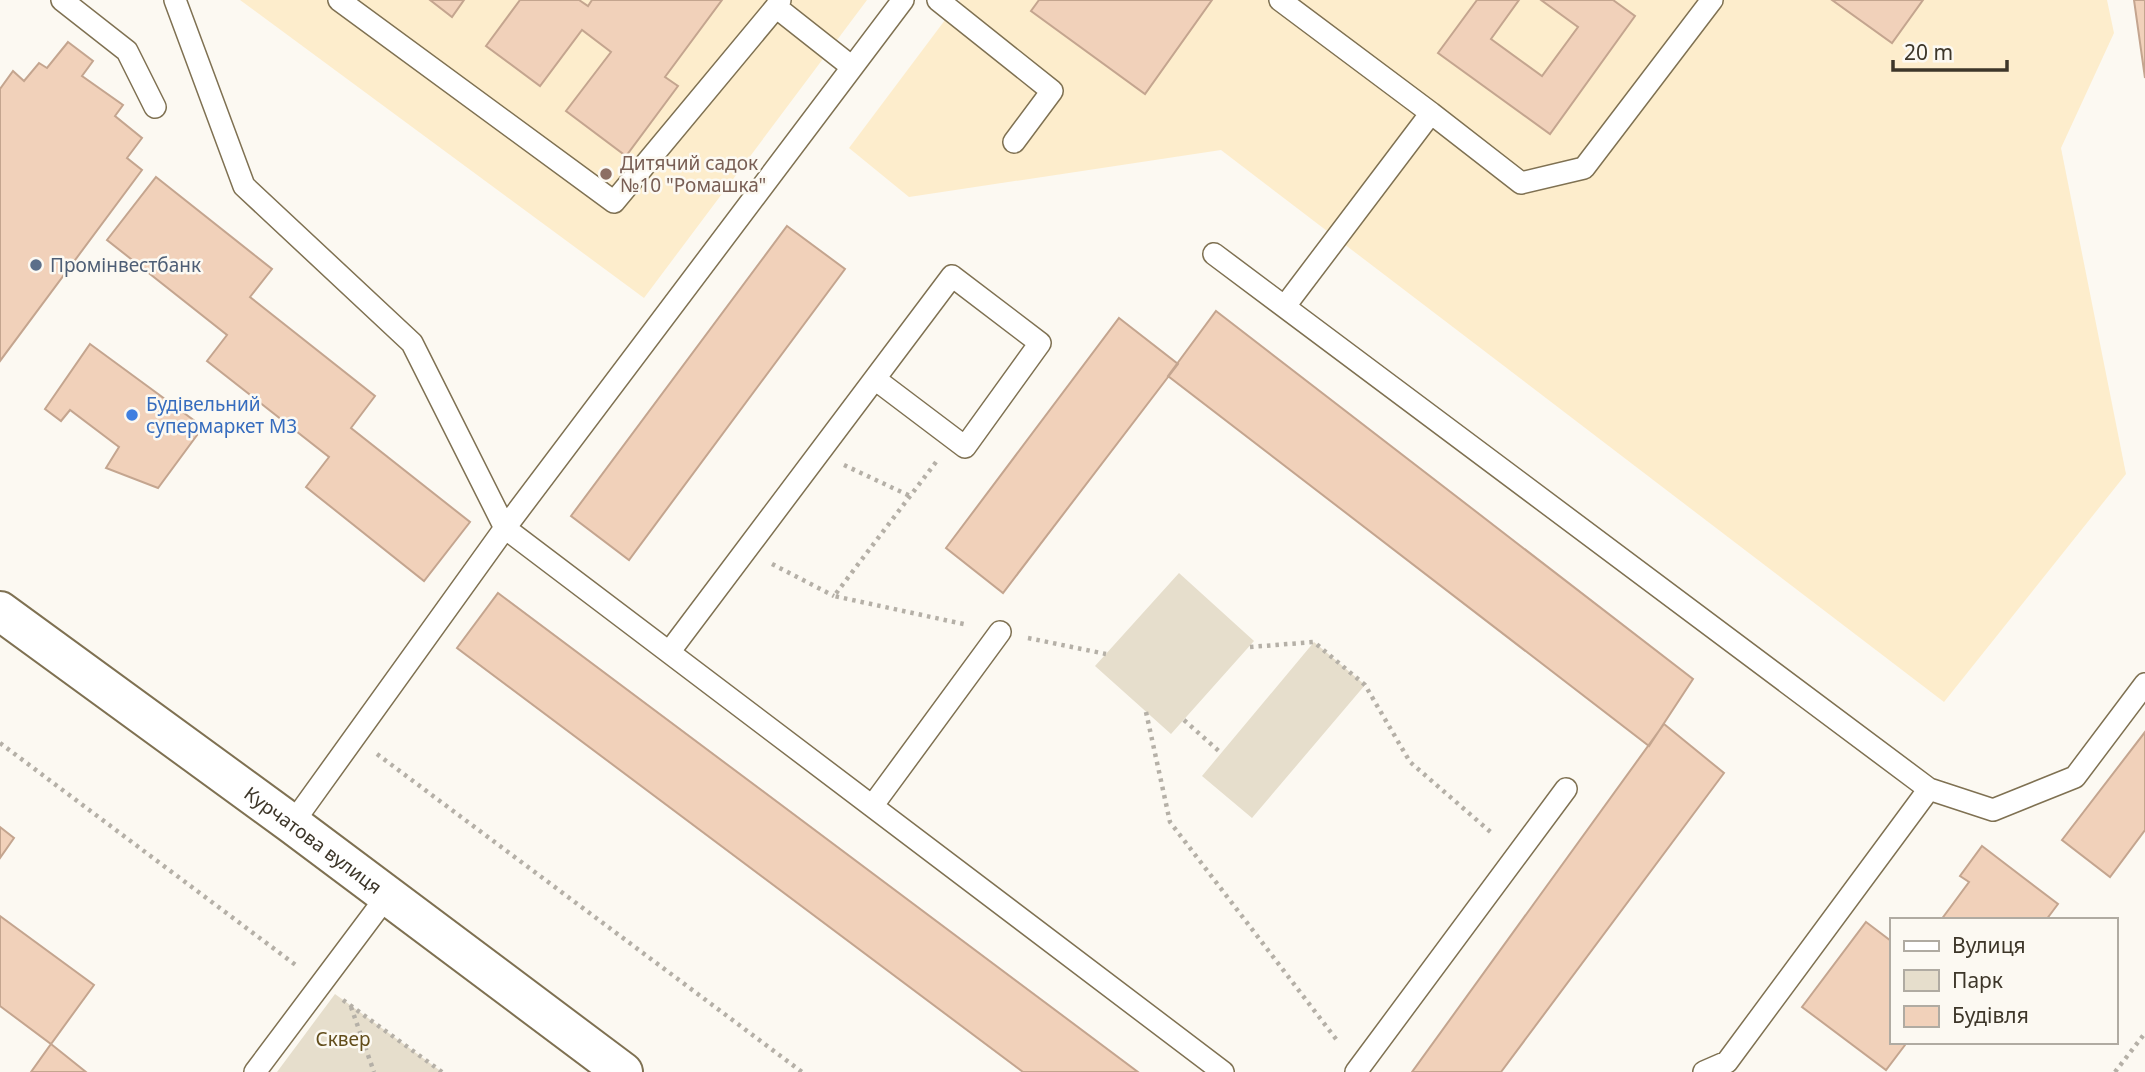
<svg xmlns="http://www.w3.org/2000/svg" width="2145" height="1072" viewBox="0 0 2145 1072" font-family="'Noto Sans',sans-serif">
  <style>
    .built { fill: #fdedcc }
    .green { fill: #e6decc }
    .building { fill: #f1d1ba; stroke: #c4a58f; stroke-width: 2 }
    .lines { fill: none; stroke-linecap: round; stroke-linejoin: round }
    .lane-casing { stroke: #7f7152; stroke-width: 24 }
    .secondary-casing { stroke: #7f7152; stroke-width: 42 }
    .path { stroke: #b5b0a7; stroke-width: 4.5; stroke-dasharray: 3.5 5; stroke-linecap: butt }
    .lane { stroke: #fff; stroke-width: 21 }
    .secondary { stroke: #fff; stroke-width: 38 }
    .education-dot { fill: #8d6e63; stroke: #fcf9f2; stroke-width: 2.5 }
    .service-dot { fill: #5c6f8a; stroke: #fcf9f2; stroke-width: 2.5 }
    .shop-dot { fill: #3f7fe0; stroke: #fcf9f2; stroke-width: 2.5 }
    .labels { text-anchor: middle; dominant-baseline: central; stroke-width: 5; stroke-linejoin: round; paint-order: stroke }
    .education-label { font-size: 19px; fill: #785e54; stroke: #fcf9f2; text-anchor: start }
    .service-label { font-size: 19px; fill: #4e5e75; stroke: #fcf9f2; text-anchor: start }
    .shop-label { font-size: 19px; fill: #366cbe; stroke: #fcf9f2; text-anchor: start }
    .street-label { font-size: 19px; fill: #3d3629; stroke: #fcf9f2 }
    .park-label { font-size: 19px; fill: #624d1b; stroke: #fcf9f2 }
  </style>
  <rect width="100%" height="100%" fill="#fcf9f2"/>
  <path class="built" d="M 240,0 L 867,0 L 644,298 Z
    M 960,0 L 2107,0 L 2114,33 L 2061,148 L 2126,474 L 1944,702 L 1221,150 L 909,197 L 849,148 Z"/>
  <path class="green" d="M 1179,573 L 1254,641 L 1171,734 L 1095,666 Z
    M 1314,642 L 1365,685 L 1252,818 L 1202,776 Z
    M 335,994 L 442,1072 L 277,1072 Z"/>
  <path class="building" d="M 430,0 L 464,0 L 452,17 Z
    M 520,0 L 579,0 L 588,6 L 592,0 L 722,0 L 665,77 L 678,86 L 626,156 L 566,111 L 611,52 L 582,30 L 540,86 L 486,46 Z
    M 1039,0 L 1212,0 L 1145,94 L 1031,11 Z
    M 1477,0 L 1519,0 L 1491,39 L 1542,76 L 1578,27 L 1541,0 L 1613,0 L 1635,16 L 1550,134 L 1438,53 Z
    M 1832,0 L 1923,0 L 1892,43 Z
    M 2134,0 L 2145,0 L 2145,78 Z
    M 68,42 L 93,61 L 82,76 L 123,105 L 115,116 L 142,138 L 127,158 L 142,170 L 0,361 L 0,89 L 13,71 L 24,81 L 39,63 L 47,68 Z
    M 156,177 L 272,269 L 250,297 L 375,396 L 351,428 L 470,522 L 424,581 L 306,487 L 329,457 L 207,361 L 227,335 L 107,240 Z
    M 787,226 L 845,269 L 629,560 L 571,516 Z
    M 1216,311 L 1693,679 L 1649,746 L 1168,376 Z
    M 1119,318 L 1178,364 L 1003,593 L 946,548 Z
    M 90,344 L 203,427 L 158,488 L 106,468 L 119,447 L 70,410 L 61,421 L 45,409 Z
    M 498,593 L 1138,1072 L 1023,1072 L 457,648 Z
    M 1664,724 L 1724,773 L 1501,1072 L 1412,1072 Z
    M 2145,732 L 2145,830 L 2110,877 L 2062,840 Z
    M 0,827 L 14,838 L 0,858 Z
    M 1982,846 L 2058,904 L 2046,920 L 1941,920 L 1969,882 L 1960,876 Z
    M 0,916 L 94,985 L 51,1044 L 0,1006 Z
    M 1866,922 L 1891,941 L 1891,1042 L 1901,1042 L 1905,1045 L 1886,1070 L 1802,1007 Z
    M 51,1044 L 86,1072 L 31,1072 Z"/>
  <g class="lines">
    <defs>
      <path id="lane" d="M 62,0 L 127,51 L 155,107
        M 175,0 L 244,186 L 412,343 L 505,528 L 1223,1072
        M 339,0 L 614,202 L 776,7
        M 780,0 L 776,7 L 852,67
        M 938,0 L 1052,91 L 1014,142
        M 1280,0 L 1431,113
        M 1214,254 L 1929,789
        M 1285,306 L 1431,113 L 1521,183 L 1584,168 L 1712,0
        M 670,651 L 952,276 L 1040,343 L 965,447 L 875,379
        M 873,805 L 1000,632
        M 292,824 L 505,528 L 903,0
        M 255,1072 L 387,896
        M 1356,1072 L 1566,789
        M 1704,1072 L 1727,1062 L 1929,789 L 1993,810 L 2075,777 L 2145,684"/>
      <g id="secondary">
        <path id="s1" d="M 0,611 L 292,824 L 623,1072"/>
      </g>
    </defs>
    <use href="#lane" class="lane-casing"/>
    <use href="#secondary" class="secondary-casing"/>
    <path class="path" d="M 936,462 L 834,596 L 968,625
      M 844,465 L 910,496
      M 772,564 L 834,596
      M 1028,638 L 1106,654
      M 1250,647 L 1314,642 L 1365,685 L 1410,762 L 1494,835
      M 1146,712 L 1170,822 L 1339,1043
      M 1184,720 L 1221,753
      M 0,743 L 297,966
      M 377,754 L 802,1072
      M 343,1000 L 442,1072
      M 351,1007 L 374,1072
      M 2115,1072 L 2145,1033"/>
    <use href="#lane" class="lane"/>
    <use href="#secondary" class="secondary"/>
  </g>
  <circle class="education-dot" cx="606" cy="174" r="7"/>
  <circle class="service-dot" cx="36" cy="265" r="7"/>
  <circle class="shop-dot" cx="132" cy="415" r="7"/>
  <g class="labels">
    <g class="education-label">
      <text x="620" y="163">Дитячий садок<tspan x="620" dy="22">№10 "Ромашка"</tspan></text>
    </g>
    <g class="service-label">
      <text x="50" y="265">Промінвестбанк</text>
    </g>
    <g class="shop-label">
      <text x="146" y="404">Будівельний<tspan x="146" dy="22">супермаркет М3</tspan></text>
    </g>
    <g class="street-label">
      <text stroke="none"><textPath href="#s1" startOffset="388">Курчатова вулиця</textPath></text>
    </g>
    <g class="park-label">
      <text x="343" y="1039">Сквер</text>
    </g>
  </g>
  <rect x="1890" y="918" width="228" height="126" fill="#fcf9f2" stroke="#b0aba2" stroke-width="2"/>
  <rect x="1904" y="941" width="35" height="10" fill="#ffffff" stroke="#b0aba2" stroke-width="2"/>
  <text x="1952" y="953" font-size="21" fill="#3d3629">Вулиця</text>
  <rect x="1904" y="970" width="35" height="21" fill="#e6decc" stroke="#b0aba2" stroke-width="2"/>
  <text x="1952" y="988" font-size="21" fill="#3d3629">Парк</text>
  <rect x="1904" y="1006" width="35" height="21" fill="#f1d1ba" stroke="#b0aba2" stroke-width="2"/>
  <text x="1952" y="1023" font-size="21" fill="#3d3629">Будівля</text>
  <path d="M1893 60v10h114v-10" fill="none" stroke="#3d3629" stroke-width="3.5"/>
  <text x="1904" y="60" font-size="21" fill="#3d3629" stroke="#fcf9f2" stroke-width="5" paint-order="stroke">20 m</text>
</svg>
